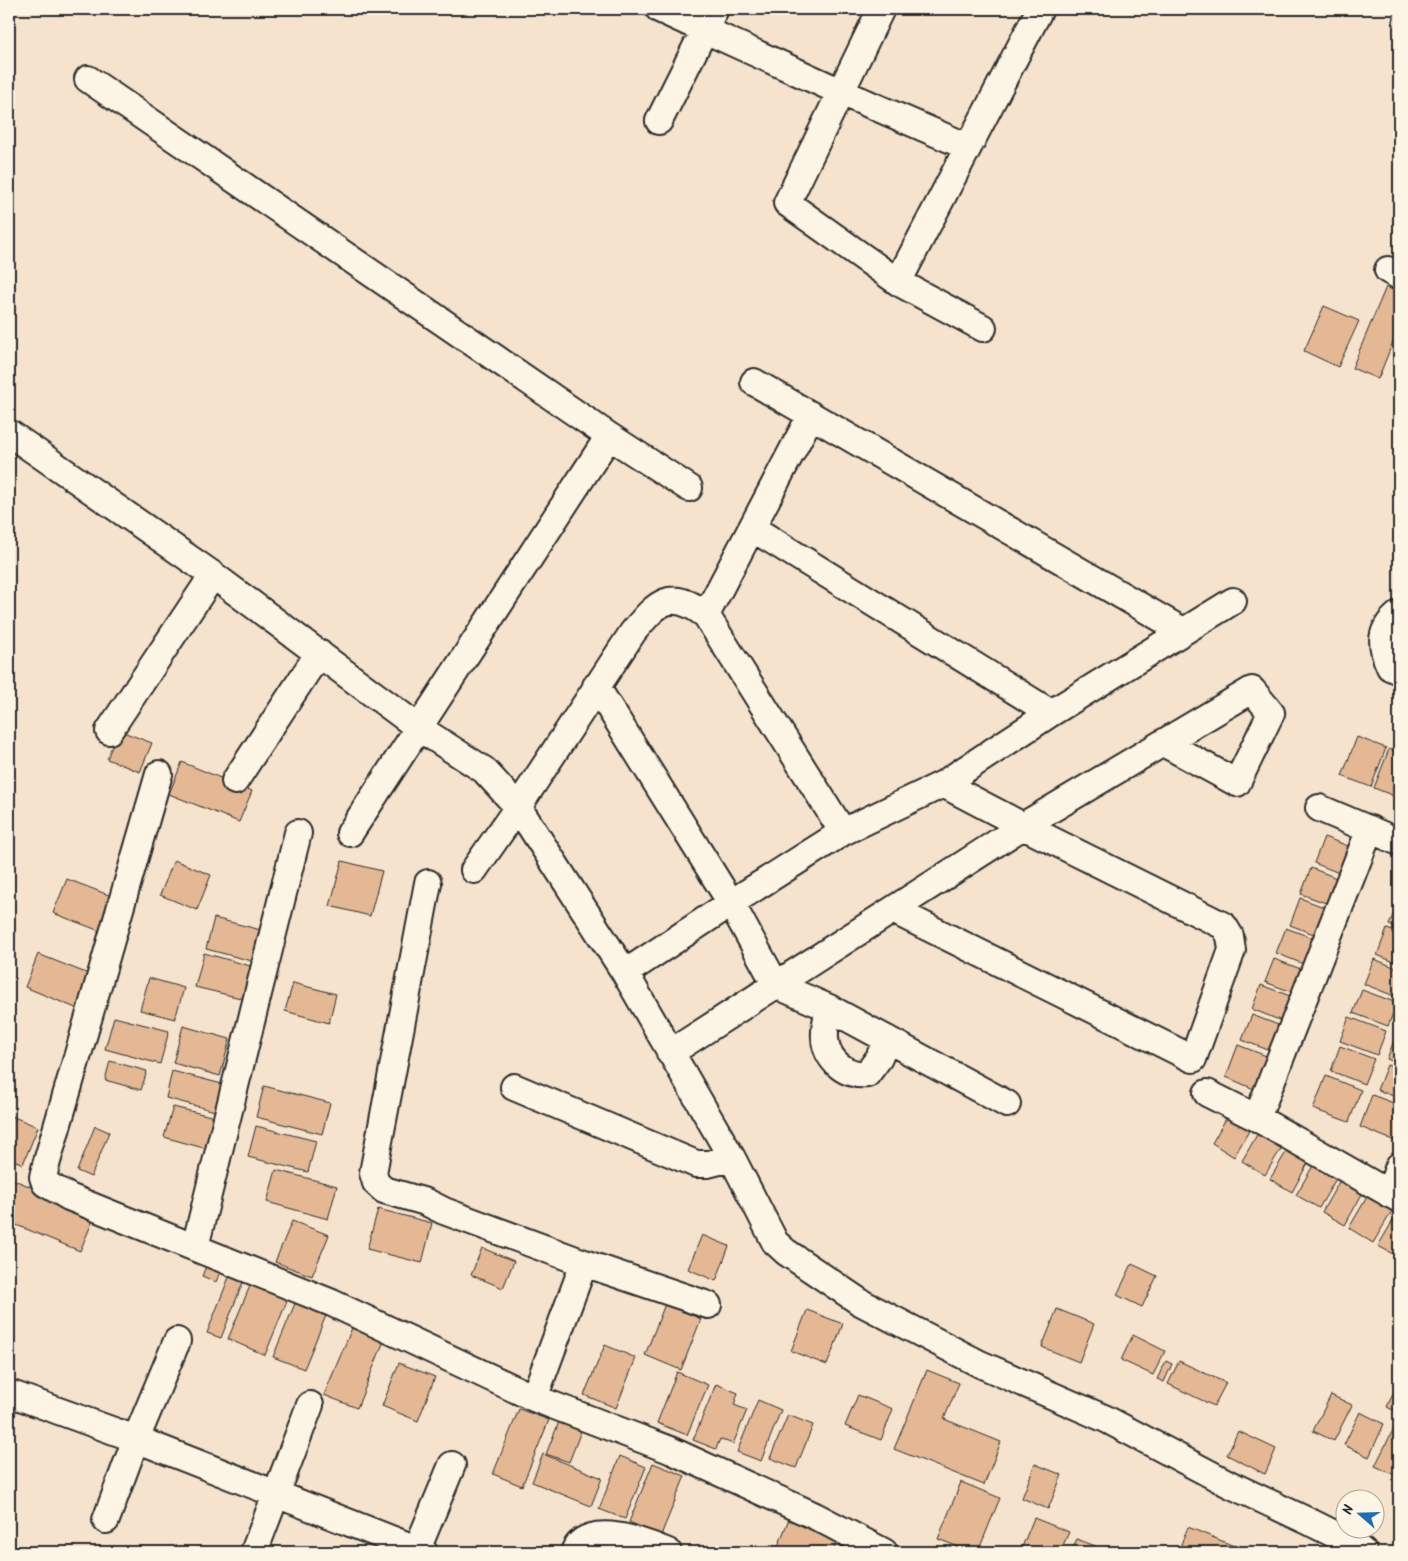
<svg xmlns="http://www.w3.org/2000/svg" width="1408" height="1561" viewBox="0 0 1408 1561" font-family="Kalam,sans-serif">
  <style>
    .building { fill: #e4b894; stroke: #2b2b2b }
    .lines { fill: none; stroke-linecap: round; stroke-linejoin: round }
    .street-casing { stroke: #2b2b2b; stroke-width: 30 }
    .street { stroke: #fcf5e5; stroke-width: 26 }
  </style>
  <rect width="100%" height="100%" fill="#f5e3cd"/>
  <filter id="ink" filterUnits="userSpaceOnUse"><feTurbulence type="fractalNoise" baseFrequency=".02" numOctaves="2"/><feDisplacementMap in="SourceGraphic" scale="10" xChannelSelector="R" yChannelSelector="G"/><feConvolveMatrix kernelMatrix="1 2 1 2 8 2 1 2 1" color-interpolation-filters="sRGB"/></filter>
  <g filter="url(#ink)">
    <path class="building" d="M 1386,287 L 1399,293 L 1399,327 L 1378,379 L 1352,368 Z
      M 1324,306 L 1359,321 L 1338,367 L 1304,351 Z
      M 118,730 L 152,743 L 140,772 L 107,759 Z
      M 1357,737 L 1386,748 L 1371,787 L 1342,776 Z
      M 1389,749 L 1399,753 L 1399,798 L 1374,788 Z
      M 182,762 L 252,791 L 239,822 L 169,794 Z
      M 1324,837 L 1359,850 L 1349,877 L 1314,863 Z
      M 174,860 L 211,875 L 197,910 L 160,895 Z
      M 342,861 L 382,871 L 370,916 L 330,906 Z
      M 1311,868 L 1347,882 L 1337,907 L 1301,894 Z
      M 67,879 L 114,897 L 100,931 L 53,913 Z
      M 1300,898 L 1334,911 L 1324,938 L 1290,925 Z
      M 1399,900 L 1399,929 L 1389,925 Z
      M 214,918 L 261,930 L 252,961 L 206,949 Z
      M 1286,928 L 1321,941 L 1311,967 L 1276,953 Z
      M 1387,929 L 1399,933 L 1399,964 L 1377,955 Z
      M 204,953 L 261,969 L 253,1001 L 195,987 Z
      M 38,954 L 91,975 L 78,1009 L 25,987 Z
      M 1274,959 L 1309,972 L 1300,995 L 1265,982 Z
      M 1374,959 L 1399,969 L 1399,998 L 1364,984 Z
      M 149,978 L 184,988 L 175,1019 L 140,1010 Z
      M 293,983 L 336,994 L 329,1023 L 285,1011 Z
      M 1261,985 L 1298,999 L 1289,1024 L 1252,1009 Z
      M 1362,990 L 1397,1003 L 1388,1026 L 1353,1013 Z
      M 1252,1015 L 1286,1028 L 1276,1053 L 1242,1040 Z
      M 114,1017 L 169,1031 L 160,1064 L 105,1049 Z
      M 1349,1017 L 1386,1031 L 1377,1055 L 1340,1041 Z
      M 183,1026 L 230,1039 L 220,1076 L 173,1063 Z
      M 1396,1035 L 1399,1037 L 1399,1064 L 1387,1059 Z
      M 1238,1045 L 1274,1059 L 1261,1092 L 1226,1077 Z
      M 1340,1046 L 1374,1059 L 1364,1084 L 1331,1071 Z
      M 110,1061 L 147,1071 L 141,1090 L 105,1080 Z
      M 1387,1065 L 1399,1069 L 1399,1098 L 1377,1090 Z
      M 172,1071 L 222,1084 L 215,1111 L 166,1098 Z
      M 1326,1076 L 1361,1090 L 1349,1122 L 1313,1109 Z
      M 264,1086 L 330,1103 L 322,1134 L 256,1117 Z
      M 1372,1095 L 1399,1105 L 1399,1131 L 1395,1141 L 1360,1127 Z
      M 173,1107 L 215,1117 L 207,1149 L 164,1137 Z
      M 9,1115 L 38,1127 L 23,1164 L 9,1158 Z
      M 1227,1117 L 1250,1129 L 1234,1157 L 1212,1143 Z
      M 95,1126 L 109,1132 L 91,1177 L 77,1171 Z
      M 256,1126 L 316,1141 L 308,1172 L 248,1157 Z
      M 1258,1133 L 1282,1147 L 1265,1175 L 1242,1161 Z
      M 1288,1149 L 1309,1161 L 1292,1192 L 1270,1179 Z
      M 1314,1164 L 1337,1177 L 1319,1208 L 1296,1195 Z
      M 276,1170 L 337,1186 L 328,1219 L 267,1202 Z
      M 9,1178 L 96,1213 L 80,1251 L 9,1222 Z
      M 1340,1180 L 1362,1194 L 1345,1225 L 1322,1212 Z
      M 1367,1197 L 1392,1211 L 1373,1243 L 1349,1228 Z
      M 378,1209 L 432,1223 L 422,1263 L 367,1249 Z
      M 1398,1212 L 1399,1213 L 1399,1257 L 1378,1246 Z
      M 292,1221 L 329,1235 L 312,1276 L 275,1262 Z
      M 702,1235 L 729,1246 L 716,1281 L 688,1269 Z
      M 482,1248 L 514,1261 L 503,1288 L 471,1275 Z
      M 209,1259 L 223,1265 L 216,1282 L 202,1276 Z
      M 1132,1264 L 1157,1276 L 1142,1307 L 1117,1295 Z
      M 231,1272 L 245,1277 L 221,1338 L 207,1333 Z
      M 252,1281 L 289,1296 L 265,1355 L 228,1339 Z
      M 296,1301 L 327,1313 L 304,1369 L 273,1357 Z
      M 665,1304 L 701,1319 L 681,1370 L 645,1355 Z
      M 1057,1309 L 1094,1324 L 1079,1362 L 1042,1347 Z
      M 807,1310 L 843,1324 L 827,1365 L 791,1351 Z
      M 352,1328 L 384,1341 L 357,1408 L 324,1395 Z
      M 1133,1335 L 1165,1351 L 1153,1375 L 1121,1360 Z
      M 605,1345 L 636,1358 L 616,1408 L 584,1395 Z
      M 1166,1361 L 1172,1364 L 1164,1382 L 1157,1379 Z
      M 1179,1361 L 1226,1383 L 1214,1406 L 1168,1384 Z
      M 399,1363 L 435,1377 L 418,1421 L 382,1406 Z
      M 927,1370 L 959,1383 L 944,1419 L 1001,1442 L 984,1485 L 894,1449 Z
      M 677,1372 L 708,1385 L 687,1435 L 657,1423 Z
      M 1399,1381 L 1399,1413 L 1387,1407 Z
      M 716,1384 L 738,1393 L 734,1405 L 747,1410 L 733,1444 L 720,1439 L 716,1449 L 693,1440 Z
      M 858,1395 L 893,1409 L 881,1440 L 845,1426 Z
      M 1331,1395 L 1352,1405 L 1334,1441 L 1313,1431 Z
      M 758,1400 L 781,1410 L 761,1461 L 737,1452 Z
      M 519,1409 L 549,1420 L 522,1486 L 493,1474 Z
      M 1360,1412 L 1384,1424 L 1369,1457 L 1344,1445 Z
      M 788,1415 L 813,1425 L 796,1468 L 770,1458 Z
      M 561,1417 L 583,1426 L 569,1462 L 546,1454 Z
      M 1396,1424 L 1399,1425 L 1399,1477 L 1375,1466 Z
      M 1238,1431 L 1276,1449 L 1265,1474 L 1227,1455 Z
      M 543,1454 L 602,1478 L 591,1506 L 532,1482 Z
      M 620,1456 L 646,1467 L 625,1519 L 599,1509 Z
      M 653,1463 L 685,1476 L 661,1535 L 629,1522 Z
      M 1035,1464 L 1062,1475 L 1048,1509 L 1022,1498 Z
      M 961,1482 L 1000,1498 L 978,1552 L 972,1552 L 938,1539 Z
      M 790,1516 L 839,1536 L 833,1552 L 776,1552 Z
      M 1034,1518 L 1069,1532 L 1060,1552 L 1020,1552 Z
      M 1188,1527 L 1234,1546 L 1232,1552 L 1178,1552 Z
      M 1077,1539 L 1111,1552 L 1071,1552 Z"/>
    <g class="lines">
      <defs>
        <path id="street" d="M 659,9 L 841,92 L 968,147
          M 881,9 L 787,203 L 898,282 L 1040,9
          M 88,79 L 609,436 L 350,833
          M 659,121 L 715,9
          M 1388,270 L 1399,276
          M 898,282 L 983,328
          M 754,382 L 1183,631
          M 9,433 L 213,575 L 419,728 L 484,770 L 518,807 L 625,973 L 732,1158 L 775,1242 L 786,1252 L 860,1302 L 980,1364 L 1106,1419 L 1229,1484 L 1312,1523 L 1350,1542 L 1363,1552
          M 609,436 L 689,488
          M 752,528 L 1051,713
          M 1399,614 C 1379,630 1380,645 1390,667 L 1399,671
          M 706,615 L 811,415
          M 596,686 L 731,903 L 776,985 L 829,1008 L 1007,1104
          M 109,731 L 213,575
          M 159,774 L 46,1165 L 43,1177 L 45,1183 L 69,1197 L 332,1303 L 534,1398 L 670,1450 L 815,1516 L 884,1552
          M 235,781 L 319,653
          M 943,784 L 1051,713 L 1233,601
          M 1319,808 L 1399,842
          M 843,832 L 943,784 L 1023,826 L 1252,690 L 1271,713 L 1237,783 L 1171,747
          M 474,870 L 518,807 L 633,632 C 658,602 670,588 706,615 L 843,832 L 731,903 L 625,973
          M 428,883 L 373,1173 L 376,1183 L 384,1190 L 426,1202 L 444,1211 L 584,1263 L 534,1398
          M 829,1008 C 828,1016 825,1024 825,1032 C 823,1056 843,1077 867,1074 L 879,1058 L 887,1039
          M 670,1053 L 1023,826 L 1224,926 L 1230,936 L 1232,950 L 1193,1059 L 893,910
          M 514,1087 L 696,1164 L 708,1164 L 732,1158
          M 1207,1093 L 1257,1118 L 1399,1199
          M 1257,1118 L 1370,829
          M 1389,1194 L 1399,1166
          M 195,1247 L 298,833
          M 584,1263 L 708,1305
          M 9,1393 L 136,1439 L 424,1552
          M 106,1520 L 136,1439 L 177,1341
          M 254,1552 L 310,1405
          M 416,1552 L 452,1465
          M 574,1552 C 587,1520 645,1542 668,1552"/>
      </defs>
      <use href="#street" class="street-casing"/>
      <use href="#street" class="street"/>
    </g>
  </g>
  <rect width="1408" height="1561" fill="none" stroke="#fcf5e5" stroke-width="30"/>
  <rect x="15" y="15" width="1378" height="1531" fill="none" stroke="#2b2b2b" stroke-width="2" filter="url(#ink)"/>
  <g transform="translate(1360 1514) rotate(290)"><circle r="24" fill="#fcf5e5" stroke="#a8a49b"/>
  <path d="M0-4L9 19L0 12L-9 19Z" fill="#1f6fb2"/>
  <text y="-8" font-size="14" font-weight="bold" text-anchor="middle" fill="#2b2b2b">N</text>
  </g>
</svg>
